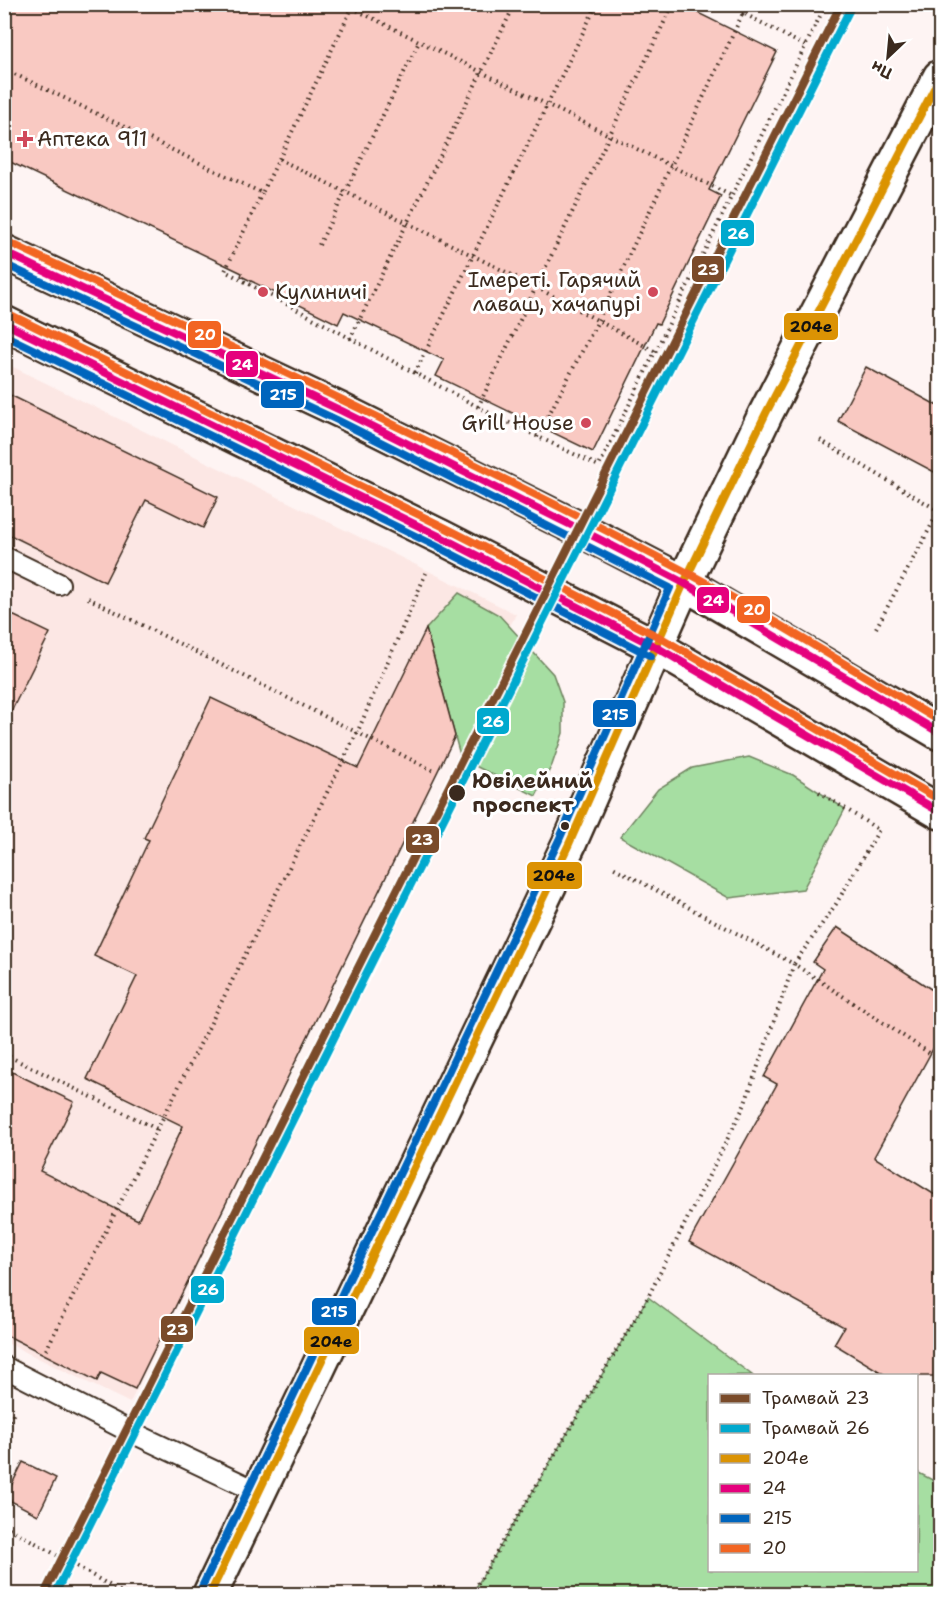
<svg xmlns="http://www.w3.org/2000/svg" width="945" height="1599" viewBox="0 0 945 1599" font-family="'Shantell Sans',sans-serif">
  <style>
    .built { fill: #fce7e4 }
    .green { fill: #a6dea2; stroke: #708460; stroke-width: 1.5 }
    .building { fill: #f9c9c2; stroke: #3b2a1e; stroke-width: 1.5 }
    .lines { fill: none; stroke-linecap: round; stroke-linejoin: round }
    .service-casing { stroke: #3b2a1e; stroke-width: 24 }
    .secondary-casing { stroke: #3b2a1e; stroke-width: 38 }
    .primary-casing { stroke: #3b2a1e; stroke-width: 38 }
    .path { stroke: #3b2a1e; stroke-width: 4; stroke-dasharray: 1.5 4.5; stroke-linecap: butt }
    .service { stroke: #fff; stroke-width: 20 }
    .secondary { stroke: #fff; stroke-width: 33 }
    .primary { stroke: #fff; stroke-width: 33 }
    .bus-1-casing { stroke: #fff; stroke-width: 12 }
    .bus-2-casing { stroke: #fff; stroke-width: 12 }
    .bus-3-casing { stroke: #fff; stroke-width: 12 }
    .bus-4-casing { stroke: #fff; stroke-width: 12 }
    .bus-1 { stroke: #db9304; stroke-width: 8 }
    .bus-2 { stroke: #e5007d; stroke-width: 8 }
    .bus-3 { stroke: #0065bd; stroke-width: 8 }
    .bus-4 { stroke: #f26522; stroke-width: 8 }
    .tram-1-casing { stroke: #fff; stroke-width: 12 }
    .tram-2-casing { stroke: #fff; stroke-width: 12 }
    .tram-1 { stroke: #7a4b2a; stroke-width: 8 }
    .tram-2 { stroke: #00a9ce; stroke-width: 8 }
    .poi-dot { fill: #d1495b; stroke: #fff; stroke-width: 2 }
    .stop-dot { fill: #3b2a1e; stroke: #fff; stroke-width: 2 }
    .labels { text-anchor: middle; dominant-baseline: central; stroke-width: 6; stroke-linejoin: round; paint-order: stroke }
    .poi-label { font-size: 21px; fill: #3b2a1e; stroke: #fff; text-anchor: start }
    .stop-label { font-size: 21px; font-weight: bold; fill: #3b2a1e; stroke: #fff; text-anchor: start }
    .line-badge { stroke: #fff; stroke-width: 2 }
    .badge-label { font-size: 16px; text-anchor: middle; font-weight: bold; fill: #fff }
    .pale-badge-label { font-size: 16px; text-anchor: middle; font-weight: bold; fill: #111 }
  </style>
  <rect width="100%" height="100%" fill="#fef4f3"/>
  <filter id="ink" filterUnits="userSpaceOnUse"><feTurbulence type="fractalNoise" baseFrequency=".0167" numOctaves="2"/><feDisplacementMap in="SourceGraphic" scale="12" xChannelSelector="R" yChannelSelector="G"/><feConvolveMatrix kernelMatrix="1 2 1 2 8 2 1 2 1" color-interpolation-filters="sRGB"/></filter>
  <g filter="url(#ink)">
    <path class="built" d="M 5,363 L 516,614 L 436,772 L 130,1403 L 5,1342 L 4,1246 L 47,1160 L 5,1139 Z"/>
    <path class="green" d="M 459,593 L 499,615 L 553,674 L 563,702 L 563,733 L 552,765 L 536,796 L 461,759 L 426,629 Z
      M 749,757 L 793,775 L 845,809 L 803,889 L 729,898 L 620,837 L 658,789 L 692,768 Z
      M 648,1297 L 752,1375 L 710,1376 L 710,1570 L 916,1570 L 917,1472 L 940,1484 L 940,1594 L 472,1594 Z"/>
    <path class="building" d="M 4,4 L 680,4 L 777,52 L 709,190 L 721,196 L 659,324 L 656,323 L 593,452 L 436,376 L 444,360 L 344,312 L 338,324 L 241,276 L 242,273 L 4,159 Z
      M 866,367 L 940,407 L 940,475 L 838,421 Z
      M 4,392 L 218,497 L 203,528 L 146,500 L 105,582 L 4,532 Z
      M 4,611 L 50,633 L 4,726 Z
      M 426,629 L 455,736 L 135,1389 L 101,1373 L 97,1381 L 4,1334 L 4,1068 L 74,1102 L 40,1171 L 138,1220 L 183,1126 L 87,1079 L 137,976 L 94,956 L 149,840 L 144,838 L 211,698 L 358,768 Z
      M 837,927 L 940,995 L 940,1036 L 874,1157 L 940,1198 L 940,1376 L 887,1376 L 834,1344 L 844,1327 L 689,1242 L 777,1084 L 764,1077 L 823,969 L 813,962 Z
      M 23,1462 L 56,1478 L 38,1515 L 5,1498 Z"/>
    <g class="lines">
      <defs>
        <path id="service" d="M 4,557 L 59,584
          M 4,1367 L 127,1430 L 258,1492"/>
        <path id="secondary" d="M 210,1594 L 569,844 L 684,583 L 766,413 L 940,77"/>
        <path id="primary" d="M 4,252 L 342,411 L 599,539 L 684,583 L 940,733
          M 4,323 L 441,537 L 656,647 L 940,812"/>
      </defs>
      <use href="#service" class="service-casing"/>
      <use href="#secondary" class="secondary-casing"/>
      <use href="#primary" class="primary-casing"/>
      <path class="path" d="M 726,4 L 743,13 L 748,4
        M 352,8 L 732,196
        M 4,69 L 262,193 L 279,159 L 536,287 L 656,352
        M 279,159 L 354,4
        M 262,193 L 225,271 L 495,416 L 599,466 L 826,4
        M 319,245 L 419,42
        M 350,339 L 515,4
        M 415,373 L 597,4
        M 478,407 L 673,4
        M 537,437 L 598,321 L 743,13 L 805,46
        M 820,440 L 939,511 L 875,630
        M 88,598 L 436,772
        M 819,792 L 879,830 L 836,904 L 794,964 L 940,1060
        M 4,1054 L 157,1129
        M 46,1350 L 357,733 L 426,573
        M 4,1431 L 15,1411
        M 4,1525 L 125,1594
        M 472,1594 L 648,1297 L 744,1106 L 794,964 L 611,866"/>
      <use href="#service" class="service"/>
      <use href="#secondary" class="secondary"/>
      <use href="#primary" class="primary"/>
      <defs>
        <path id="bus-1" d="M 210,1594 L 569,844 L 684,583 L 766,413 L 940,77"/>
        <path id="bus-2" d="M 4,252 L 342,411 L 599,539 L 684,583 L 940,733
          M 4,323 L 441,537 L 656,647 L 940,812"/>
        <path id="bus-3" d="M 4,264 L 337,420 L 670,588 L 559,840 L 201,1589
          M 4,335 L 436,546 L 651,656"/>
        <path id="bus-4" d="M 8,242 C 236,349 464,455 686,572 C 773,618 856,672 940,721
          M 9,314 L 446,528 L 661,638 L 940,800"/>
      </defs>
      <use href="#bus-1" class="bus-1-casing"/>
      <use href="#bus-2" class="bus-2-casing"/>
      <use href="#bus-3" class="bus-3-casing"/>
      <use href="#bus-4" class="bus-4-casing"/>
      <use href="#bus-1" class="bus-1"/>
      <use href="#bus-2" class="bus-2"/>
      <use href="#bus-3" class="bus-3"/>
      <use href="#bus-4" class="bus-4"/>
      <defs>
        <path id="tram-1" d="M 44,1594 L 841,4"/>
        <path id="tram-2" d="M 55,1594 L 850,9"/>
      </defs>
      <use href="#tram-1" class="tram-1-casing"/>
      <use href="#tram-2" class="tram-2-casing"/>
      <use href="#tram-1" class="tram-1"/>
      <use href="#tram-2" class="tram-2"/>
    </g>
  </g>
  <g class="poi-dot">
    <path d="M22 130h6v6h6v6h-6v6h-6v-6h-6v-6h6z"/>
    <circle cx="263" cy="292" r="6"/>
    <circle cx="653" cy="292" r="6"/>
    <circle cx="586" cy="423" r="6"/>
  </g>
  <g class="stop-dot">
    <circle cx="457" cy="793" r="9"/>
    <circle cx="565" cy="826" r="5"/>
  </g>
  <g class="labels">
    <g class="poi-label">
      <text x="37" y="139">Аптека 911</text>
      <text x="641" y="280" text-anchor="end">Імереті. Гарячий<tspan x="641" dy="24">лаваш, хачапурі</tspan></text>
      <text x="275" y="292">Кулиничі</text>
      <text x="574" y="423" text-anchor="end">Grill House</text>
    </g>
    <g class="stop-label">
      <text x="472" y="781">Ювілейний<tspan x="472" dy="24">проспект</tspan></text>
    </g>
  </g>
  <g class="line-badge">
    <rect x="720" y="219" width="35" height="28" rx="6" fill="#00a9ce"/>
    <rect x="691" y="255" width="34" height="28" rx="6" fill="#7a4b2a"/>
    <rect x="783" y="312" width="56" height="29" rx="6" fill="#db9304"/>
    <rect x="187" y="320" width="35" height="29" rx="6" fill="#f26522"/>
    <rect x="225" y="350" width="34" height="28" rx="6" fill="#e5007d"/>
    <rect x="260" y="380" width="45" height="29" rx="6" fill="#0065bd"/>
    <rect x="696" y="586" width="34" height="28" rx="6" fill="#e5007d"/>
    <rect x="736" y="595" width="35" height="29" rx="6" fill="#f26522"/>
    <rect x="592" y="699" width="45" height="29" rx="6" fill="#0065bd"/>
    <rect x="476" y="707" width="34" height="28" rx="6" fill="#00a9ce"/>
    <rect x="405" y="825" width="35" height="29" rx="6" fill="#7a4b2a"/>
    <rect x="526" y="861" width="57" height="29" rx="6" fill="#db9304"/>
    <rect x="190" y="1275" width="35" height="29" rx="6" fill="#00a9ce"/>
    <rect x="311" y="1297" width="46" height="29" rx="6" fill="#0065bd"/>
    <rect x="160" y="1315" width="34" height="28" rx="6" fill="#7a4b2a"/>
    <rect x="303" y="1326" width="57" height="29" rx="6" fill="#db9304"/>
  </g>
  <g class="badge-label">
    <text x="738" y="239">26</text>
    <text x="708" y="275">23</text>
    <text x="205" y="340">20</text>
    <text x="242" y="370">24</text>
    <text x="283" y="400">215</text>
    <text x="713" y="606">24</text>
    <text x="754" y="615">20</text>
    <text x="615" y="720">215</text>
    <text x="493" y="727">26</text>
    <text x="422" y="845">23</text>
    <text x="208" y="1295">26</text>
    <text x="334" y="1317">215</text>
    <text x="177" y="1335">23</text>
  </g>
  <g class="pale-badge-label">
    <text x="811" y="332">204е</text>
    <text x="554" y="881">204е</text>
    <text x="331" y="1347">204е</text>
  </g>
  <rect width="945" height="1599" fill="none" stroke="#fff" stroke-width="24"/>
  <rect x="12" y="12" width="921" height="1575" fill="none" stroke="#3b2a1e" stroke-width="2" filter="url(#ink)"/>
  <rect x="708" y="1374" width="210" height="198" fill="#ffffff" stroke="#b1aaa5" stroke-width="1.5"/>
  <rect x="720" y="1394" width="30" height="9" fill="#7a4b2a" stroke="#b1aaa5" stroke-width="1.5"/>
  <text x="762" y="1404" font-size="18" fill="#3b2a1e">Трамвай 23</text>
  <rect x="720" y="1424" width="30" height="9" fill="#00a9ce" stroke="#b1aaa5" stroke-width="1.5"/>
  <text x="762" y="1434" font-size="18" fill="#3b2a1e">Трамвай 26</text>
  <rect x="720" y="1454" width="30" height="9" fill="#db9304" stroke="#b1aaa5" stroke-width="1.5"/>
  <text x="762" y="1464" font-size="18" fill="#3b2a1e">204е</text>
  <rect x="720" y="1484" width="30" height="9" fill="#e5007d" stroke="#b1aaa5" stroke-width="1.5"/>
  <text x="762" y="1494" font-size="18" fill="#3b2a1e">24</text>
  <rect x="720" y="1514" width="30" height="9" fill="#0065bd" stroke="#b1aaa5" stroke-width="1.5"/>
  <text x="762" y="1524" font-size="18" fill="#3b2a1e">215</text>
  <rect x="720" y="1544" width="30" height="9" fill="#f26522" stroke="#b1aaa5" stroke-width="1.5"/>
  <text x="762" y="1554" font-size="18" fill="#3b2a1e">20</text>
  <g transform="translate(888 57) rotate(206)" stroke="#ffffff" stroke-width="4.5" paint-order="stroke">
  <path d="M0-4.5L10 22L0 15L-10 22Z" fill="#3b2a1e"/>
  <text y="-9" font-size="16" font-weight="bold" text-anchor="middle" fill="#3b2a1e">Пн</text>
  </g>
</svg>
